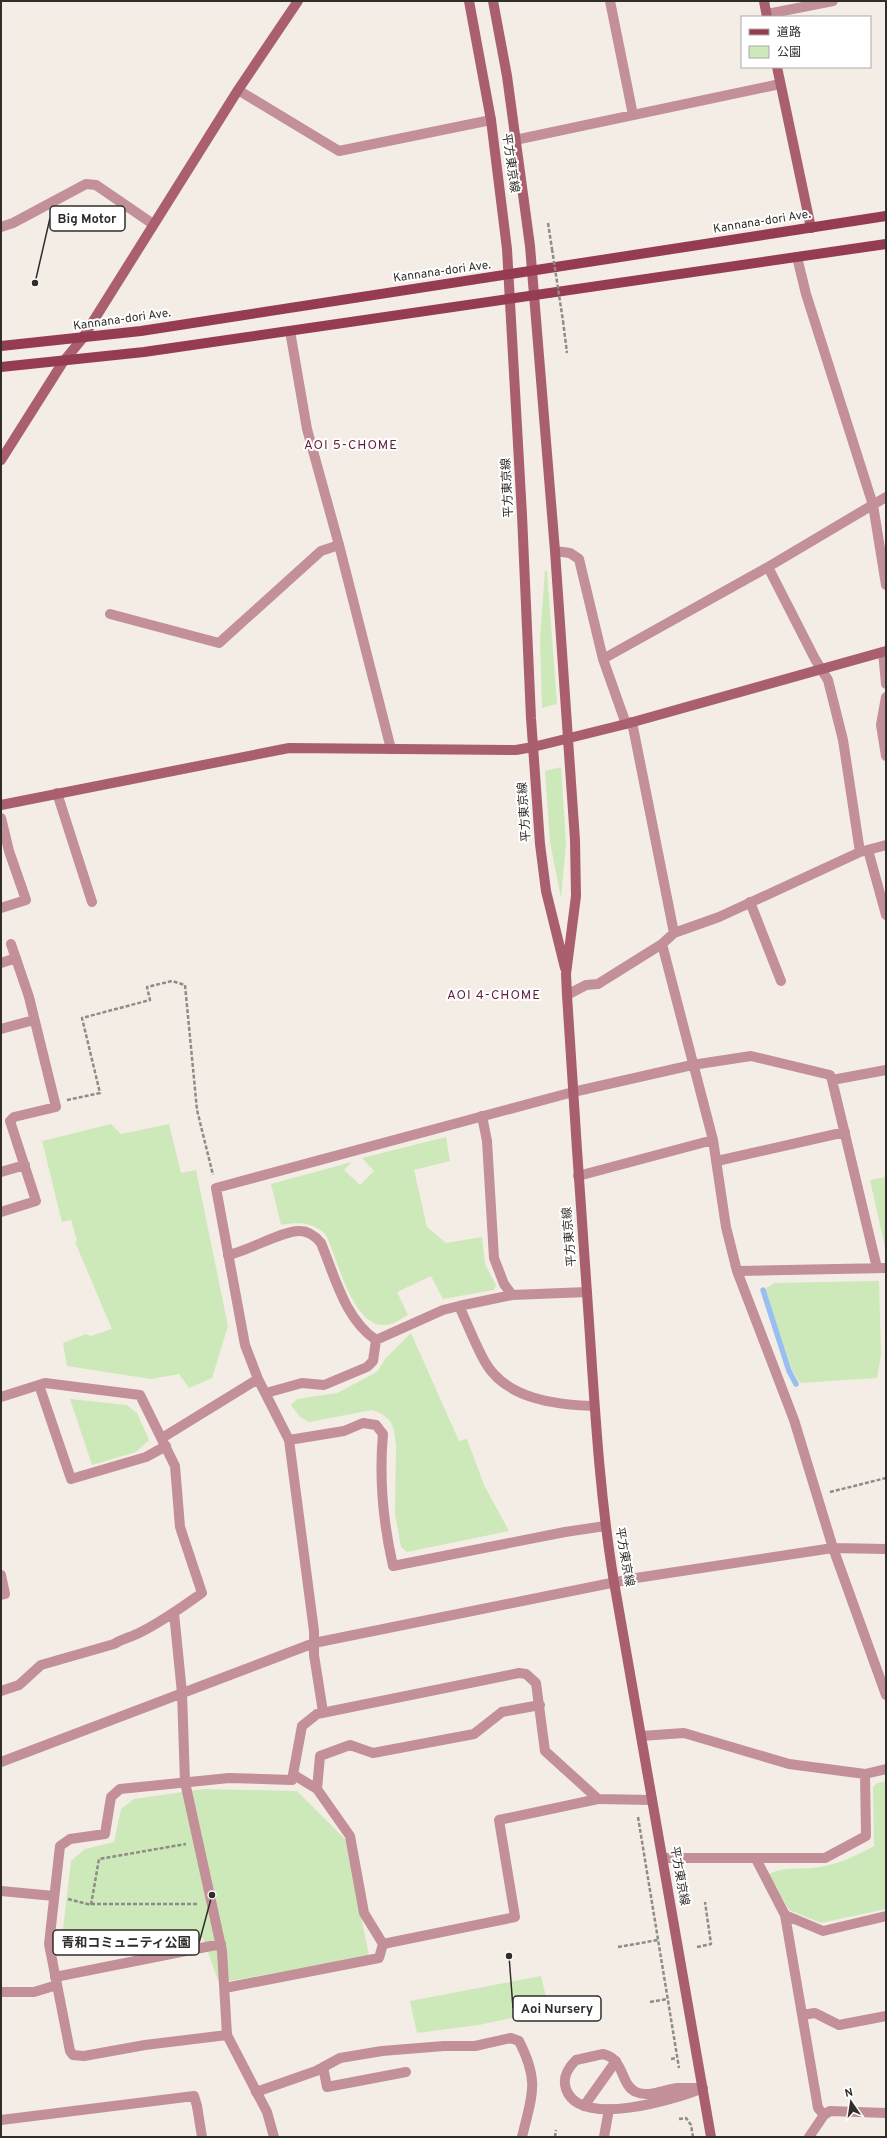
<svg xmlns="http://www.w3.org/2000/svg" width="887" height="2138" viewBox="0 0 887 2138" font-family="Overpass,'Noto Sans JP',sans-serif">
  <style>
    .green { fill: #cde9b9 }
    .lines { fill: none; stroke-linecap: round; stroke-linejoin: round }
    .stream { stroke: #99bef1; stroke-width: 5.5 }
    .path { stroke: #8f8b86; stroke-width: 2.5; stroke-dasharray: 4 2; stroke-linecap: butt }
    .lane { stroke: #c38f98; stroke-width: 10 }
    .street { stroke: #c38f98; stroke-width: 10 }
    .secondary { stroke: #aa5f6f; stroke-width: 10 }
    .primary { stroke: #963c52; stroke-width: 10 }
    .path-bridge { stroke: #8f8b86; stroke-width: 2.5; stroke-dasharray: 4 2; stroke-linecap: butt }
    .labels { text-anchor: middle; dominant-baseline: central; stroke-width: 4; stroke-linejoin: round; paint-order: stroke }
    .street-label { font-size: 12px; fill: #302d2b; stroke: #fff }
    .neighbourhood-label { font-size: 13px; letter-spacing: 1px; fill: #611f3b; stroke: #fff }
    .leader { fill: none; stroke: #302d2b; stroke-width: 1.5 }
    .callout-dot { fill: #302d2b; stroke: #fff; stroke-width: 1.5 }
    .callout { fill: #fff; stroke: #302d2b; stroke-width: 1.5 }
    .callout-label { font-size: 13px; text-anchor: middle; font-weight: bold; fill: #302d2b }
  </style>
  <rect width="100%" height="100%" fill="#f3ede6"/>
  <path class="green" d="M 545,571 L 547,571 L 557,704 L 542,708 L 540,638 Z
    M 561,767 L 566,843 L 561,898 L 550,842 L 545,771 Z
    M 111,1124 L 121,1134 L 169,1124 L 181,1173 L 196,1170 L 228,1326 L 212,1378 L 189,1388 L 179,1374 L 151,1379 L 67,1366 L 63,1343 L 86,1334 L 91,1336 L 112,1329 L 75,1242 L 77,1241 L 71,1220 L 62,1222 L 42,1141 Z
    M 446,1137 L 450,1161 L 414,1170 L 427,1227 L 446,1243 L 482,1237 L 485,1264 L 496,1285 L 494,1290 L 443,1299 L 431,1276 L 397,1292 L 408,1315 C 402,1318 393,1325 386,1325 C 356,1328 341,1272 332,1250 C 330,1245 328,1237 324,1233 C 312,1222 297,1222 281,1225 L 271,1184 L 352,1162 L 344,1170 L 360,1185 L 374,1171 L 362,1158 Z
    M 886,1177 L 886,1252 L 870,1180 Z
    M 879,1281 L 881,1355 L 877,1378 L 800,1383 L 792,1370 L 765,1289 L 774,1283 Z
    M 411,1333 L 459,1441 L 467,1439 L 484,1485 L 509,1531 L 407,1552 L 401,1547 L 395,1514 L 396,1446 L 394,1430 L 390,1421 L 382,1414 L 372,1410 L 309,1422 L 300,1417 L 291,1405 L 297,1399 L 337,1393 L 377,1372 L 386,1358 Z
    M 70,1399 L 127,1405 L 137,1413 L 149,1440 L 136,1452 L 92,1465 Z
    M 886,1781 L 886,1909 L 821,1923 L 789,1910 L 769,1874 C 783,1867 797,1869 812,1868 C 835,1866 854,1857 874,1846 L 873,1787 L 877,1783 Z
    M 203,1789 L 297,1791 L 346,1840 L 369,1956 L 219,1983 L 203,1938 L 100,1956 L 88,1949 L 85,1935 L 65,1939 L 63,1929 L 71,1861 L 85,1849 L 114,1842 L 121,1809 L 134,1799 Z
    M 541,1976 L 549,2010 L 479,2025 L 417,2033 L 410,2001 Z"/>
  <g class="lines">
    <path class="stream" d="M 763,1290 L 789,1371 L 796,1384"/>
    <path class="path" d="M 548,223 L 552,249
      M 563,321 L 567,353
      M 67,1100 L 100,1093 L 82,1018 L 150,1000 L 147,987 L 172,981 L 185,985 L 197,1110 L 213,1175
      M 830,1492 L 886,1478
      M 638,1817 L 679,2068
      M 68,1899 L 91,1905 L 99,1859 L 186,1844
      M 91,1904 L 198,1904
      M 618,1947 L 658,1940
      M 697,1947 L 711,1944 L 705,1902
      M 650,2002 L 667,1999
      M 671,2059 L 677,2058
      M 679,2119 L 686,2118 L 691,2125 L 693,2137
      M 555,2137 L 556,2130"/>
    <path class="lane" d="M 873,505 L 886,585
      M 110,614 L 219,643 L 321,551 L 339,545
      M 883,652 L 886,684
      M 886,697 L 881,725 L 886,756
      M 57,793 L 92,902
      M 1,818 L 9,851 L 26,900 L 1,908
      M 868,850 L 886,915
      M 750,902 L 781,981
      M 1,963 L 16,958
      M 1,1029 L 34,1020
      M 482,1116 L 487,1141 L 494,1258 L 504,1284 L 512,1295
      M 1,1172 L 25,1165
      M 1,1212 L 36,1201 L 10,1121 L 14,1117 L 56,1107 L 29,997 L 11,944
      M 228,1255 C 249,1251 283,1230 300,1231 C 308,1231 316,1237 321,1243 C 335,1277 345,1319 376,1340
      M 459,1306 C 468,1325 475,1344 485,1362 C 506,1399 556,1405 594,1406
      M 39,1385 L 71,1479 L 146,1457 L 166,1446
      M 266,1393 L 302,1383 L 324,1385 L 367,1367 L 373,1361 L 376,1340 L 443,1310 L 459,1306 L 512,1295 L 587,1292
      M 1,1575 L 5,1594 L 1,1595
      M 294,1775 L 317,1789
      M 185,1782 L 222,1951 L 227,2035
      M 756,1859 L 785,1915 L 818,2108 L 824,2115 L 809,2137
      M 1,1891 L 54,1896
      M 785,1915 L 823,1931 L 886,1916
      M 383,1944 L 364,1913 L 350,1836 L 317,1789 L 320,1756 L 350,1745 L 373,1753 L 474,1734 L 502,1712 L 540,1705
      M 55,1977 L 221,1944
      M 225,1988 L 379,1958 L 383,1944 L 515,1917 L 499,1820 L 598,1799
      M 1,1992 L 34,1992 L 57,1985
      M 802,2015 L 815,2013 L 839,2025 L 886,2016
      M 323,2067 L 327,2087 L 406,2072
      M 256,2092 L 316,2071 L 340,2058 L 382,2051 L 444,2046 L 475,2046 L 511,2038 L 519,2041 C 540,2082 532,2095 522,2137
      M 584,2106 L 616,2061
      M 824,2115 L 830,2111 L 886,2113
      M 1,2120 L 194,2096 L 197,2106
      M 604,2137 L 609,2109"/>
    <path class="street" d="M 610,1 L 633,115
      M 767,14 L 833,1
      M 238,90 L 339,151 L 491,120
      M 515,140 L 780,84
      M 1,227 L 13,223 L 86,184 L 96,185 L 153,224
      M 797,257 L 806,294 L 873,505
      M 290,331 L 307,429 L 339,545 L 391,749
      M 555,551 L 570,553 L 579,559 L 603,659 L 626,724
      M 768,567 L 815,659 L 828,680 L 843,740 L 860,852
      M 603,659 L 768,567 L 886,497
      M 632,722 L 674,933
      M 662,944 L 713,1140 L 726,1227 L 737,1271 L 794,1420 L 833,1548 L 886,1695
      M 567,995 L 586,985 L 598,984 L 662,944 L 674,933 L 719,917 L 860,852 L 886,845
      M 717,1161 L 845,1132
      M 578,1176 L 713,1140
      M 877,1268 L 832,1080 L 886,1070
      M 737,1271 L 886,1268
      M 1,1397 L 45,1383 L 140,1395 L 175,1466 L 180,1527 L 202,1593 C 182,1607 162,1622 139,1633 C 131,1637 122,1639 114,1644 L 41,1665 L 19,1685 L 1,1691
      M 162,1438 L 258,1379
      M 289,1440 L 344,1431 L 363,1423 L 376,1425 L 383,1434 C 379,1478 383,1522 393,1566 L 565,1532 L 605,1526
      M 174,1613 L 182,1693 L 185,1782
      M 323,1712 L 314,1655 L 314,1631 L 289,1440 L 258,1379 L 245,1345 L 216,1188 L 573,1092 L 692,1065 L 751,1056 L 830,1075 L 832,1080
      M 641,1736 L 684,1733 L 789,1764 L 865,1774 L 886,1769
      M 1,1762 L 314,1643 L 636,1578 L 833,1548 L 886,1549
      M 663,1858 L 825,1858 L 866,1836 L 865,1774
      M 603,2054 C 625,2059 620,2085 636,2092 C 649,2098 665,2089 678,2088 C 686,2088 695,2088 703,2088 C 676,2099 580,2129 566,2089 C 562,2077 568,2068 576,2060 Z
      M 197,2106 L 202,2137
      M 274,2137 L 267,2112 L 227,2035 L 145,2045 L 84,2056 L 73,2055 L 70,2051 L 49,1944 L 60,1846 L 70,1839 L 105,1834 L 111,1797 L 120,1789 L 229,1778 L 292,1780 L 302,1726 L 317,1714 L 519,1673 L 526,1674 L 536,1683 L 545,1751 L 598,1799 L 652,1800"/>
    <path class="secondary" d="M 469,1 L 491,120 L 507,249 L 522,515 L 531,718 L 540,844 L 546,891 L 565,968
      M 493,1 L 507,76 L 530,246 L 555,551 L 575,840 L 576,896 L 566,974 L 567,995 C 573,1094 580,1194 587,1293 C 594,1390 598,1486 614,1582 L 711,2137
      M 764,1 L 767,17
      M 777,67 L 811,228
      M 1,460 L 63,362 L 82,339 L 238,90 L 298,1
      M 1,805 L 289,748 L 516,750 L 533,747 L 626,724 L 886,651"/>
    <path class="primary" d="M 1,346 L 141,331 L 886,216
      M 1,367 L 144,352 L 886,244"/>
    <path class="path-bridge" d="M 552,249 L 563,321"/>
  </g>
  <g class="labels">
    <g class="street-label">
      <text transform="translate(510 163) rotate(82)">平方東京線</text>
      <text transform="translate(762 222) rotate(-9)">Kannana-dori Ave.</text>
      <text transform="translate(442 272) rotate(-8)">Kannana-dori Ave.</text>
      <text transform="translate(122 320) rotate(-8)">Kannana-dori Ave.</text>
      <text transform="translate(508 488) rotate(-93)">平方東京線</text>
      <text transform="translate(525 812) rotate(-94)">平方東京線</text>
      <text transform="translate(570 1237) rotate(-95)">平方東京線</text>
      <text transform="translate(624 1557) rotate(80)">平方東京線</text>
      <text transform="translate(679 1876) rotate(80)">平方東京線</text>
    </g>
    <g class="neighbourhood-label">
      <text x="351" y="446">AOI 5-CHOME</text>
      <text x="494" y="996">AOI 4-CHOME</text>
    </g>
  </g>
  <path class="leader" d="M35 283L50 218M212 1895L199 1943M509 1956L513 2008"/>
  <g class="callout-dot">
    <circle cx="35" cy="283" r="4"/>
    <circle cx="212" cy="1895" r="4"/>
    <circle cx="509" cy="1956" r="4"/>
  </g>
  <g class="callout">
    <rect x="50" y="206" width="75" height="25" rx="4"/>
    <rect x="53" y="1930" width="146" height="25" rx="4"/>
    <rect x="513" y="1996" width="88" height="25" rx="4"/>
  </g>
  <g class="callout-label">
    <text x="87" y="223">Big Motor</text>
    <text x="126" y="1947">青和コミュニティ公園</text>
    <text x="557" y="2013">Aoi Nursery</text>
  </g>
  <rect width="887" height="2138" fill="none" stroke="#302d2b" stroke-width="4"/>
  <rect x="741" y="16" width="130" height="52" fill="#ffffff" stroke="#acabaa"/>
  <rect x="749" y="29" width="20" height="6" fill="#963c52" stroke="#acabaa"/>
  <text x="777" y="36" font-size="12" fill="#302d2b">道路</text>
  <rect x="749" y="46" width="20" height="12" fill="#cde9b9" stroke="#acabaa"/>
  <text x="777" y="56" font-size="12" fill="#302d2b">公園</text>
  <g transform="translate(851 2102) rotate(347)" stroke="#ffffff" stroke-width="3" paint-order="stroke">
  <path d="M0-3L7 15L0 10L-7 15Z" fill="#302d2b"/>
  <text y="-6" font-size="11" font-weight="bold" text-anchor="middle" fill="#302d2b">N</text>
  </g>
</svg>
